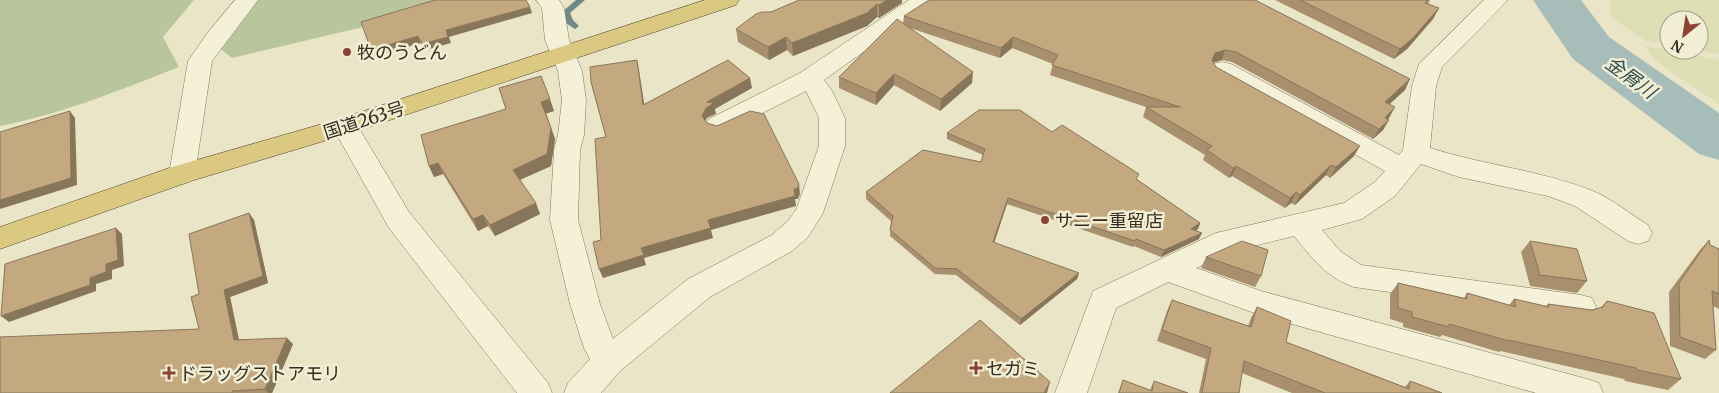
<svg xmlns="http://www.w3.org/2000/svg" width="1719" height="393" viewBox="0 0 1719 393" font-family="Merriweather,'Noto Sans JP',serif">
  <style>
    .farmland { fill: #dddeb4 }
    .green { fill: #b9c69b }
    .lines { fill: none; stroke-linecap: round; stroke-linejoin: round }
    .stream { fill: #6e8a88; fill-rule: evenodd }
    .river { fill: #a7bdba; fill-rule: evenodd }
    .minor-casing { stroke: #82785e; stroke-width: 1 }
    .tertiary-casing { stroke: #82785e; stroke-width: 1 }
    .trunk-casing { stroke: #504531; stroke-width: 1 }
    .minor { fill: #f5f1d8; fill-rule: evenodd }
    .tertiary { fill: #f5f1d8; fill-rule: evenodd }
    .trunk { fill: #dbc881; fill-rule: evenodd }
    .wall { fill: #a8906e }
    .shaded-wall { fill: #88765a }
    .building { fill: #c3a880; stroke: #88765a }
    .poi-dot { fill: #8a4434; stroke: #f1eed4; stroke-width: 2 }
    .labels { text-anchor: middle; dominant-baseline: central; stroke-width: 5; stroke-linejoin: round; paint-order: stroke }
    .poi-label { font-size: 18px; fill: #342d20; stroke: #f1eed4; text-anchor: start }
    .street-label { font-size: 18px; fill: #342d20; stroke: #f1eed4 }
    .water-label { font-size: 19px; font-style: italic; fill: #314e52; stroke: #f1eed4 }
  </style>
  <rect width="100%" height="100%" fill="#e9e5c6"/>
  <path class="farmland" d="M 1611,0 L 1719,0 L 1719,54 L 1696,50 L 1699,50 L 1699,20 L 1669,20 L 1669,45 L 1644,40 L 1610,16 Z
    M 1645,46 L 1719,60 L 1719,104 L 1658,63 Z"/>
  <path class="green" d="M 0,0 L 194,0 L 163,37 L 179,67 C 120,90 62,114 0,126 Z
    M 249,0 L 447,0 L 380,23 L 232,58 L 205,37 Z"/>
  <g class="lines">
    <path class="stream" d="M 576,0 L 585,0 L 570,13 L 573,20 L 579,26 L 575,29 L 566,23 L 562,12 Z"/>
    <path class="river" d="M 1533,0 L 1581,0 L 1609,37 L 1719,113 L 1719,160 L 1699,154 L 1573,59 Z"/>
    <defs>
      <path id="minor" d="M 235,0 L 258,0 L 212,61 L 195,174 L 192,181 L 182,184 L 172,181 L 169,174 L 188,61 L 209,31 Z
        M 536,0 L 559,0 L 564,8 L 569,40 L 582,71 L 586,100 L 584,135 L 580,150 L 578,220 L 600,304 L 613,339 L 688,279 L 772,235 L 788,221 L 796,210 L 819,146 L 819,118 L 806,91 L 727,131 L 718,134 L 709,131 L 705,125 L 709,119 L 800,73 L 909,0 L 936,0 L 933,5 L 895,29 L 824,80 L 832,91 L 845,118 L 845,146 L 823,213 L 808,237 L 792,251 L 710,297 L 620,371 L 601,393 L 564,393 L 568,383 L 590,359 L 584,348 L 570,304 L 550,220 L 554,150 L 558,135 L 562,100 L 558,71 L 545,40 L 542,8 Z
        M 1484,0 L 1508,0 L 1442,67 L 1436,86 L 1430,148 C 1483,165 1540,170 1593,191 C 1612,199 1630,214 1648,225 L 1652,233 L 1648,241 L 1638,244 L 1628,241 L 1575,206 L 1548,196 L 1459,177 L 1421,164 L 1395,196 L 1362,219 L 1322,230 L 1340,251 L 1361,265 L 1581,295 L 1592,298 L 1596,307 L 1592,316 L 1581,319 L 1354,287 C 1327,278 1311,257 1294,236 L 1233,251 L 1196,268 L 1261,291 L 1587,379 L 1599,383 L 1603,393 L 1536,393 L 1260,315 L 1168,282 L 1116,308 L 1087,393 L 1055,393 L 1093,291 L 1216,233 L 1344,203 L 1375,182 L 1385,171 L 1213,76 L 1210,70 L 1213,64 L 1222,62 L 1231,64 L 1399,155 L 1403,150 L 1412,86 L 1419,64 Z"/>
      <path id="tertiary" d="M 345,117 L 354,120 L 409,212 L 548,383 L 552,393 L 517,393 L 389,228 L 332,126 L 336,120 Z"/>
      <path id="trunk" d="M 705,0 L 739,0 L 736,5 L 354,132 L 191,181 L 0,249 L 0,227 L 172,167 L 336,120 Z"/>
    </defs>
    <use href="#minor" class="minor-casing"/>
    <use href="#tertiary" class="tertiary-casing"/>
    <use href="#trunk" class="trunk-casing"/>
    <use href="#minor" class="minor"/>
    <use href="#tertiary" class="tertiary"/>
    <use href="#trunk" class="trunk"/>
  </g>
  <path class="wall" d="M 799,0 L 902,0 L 902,3 L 879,18 L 877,17 L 867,26 L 793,56 L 787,50 L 769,60 L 738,42 L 736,29 L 771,12 Z
    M 1255,0 L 1405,90 L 1389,104 L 1389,118 L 1388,119 L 1383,130 L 1373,139 L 1232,62 L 1222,60 L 1213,63 L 1216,67 L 1354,156 L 1330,178 L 1326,175 L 1295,205 L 1291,203 L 1285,208 L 1232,176 L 1229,178 L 1203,160 L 1205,155 L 1143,117 L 1146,107 L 1050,75 L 1053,64 L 1012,48 L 1000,58 L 910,28 L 972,83 L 940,111 L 894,85 L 876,105 L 839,88 L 839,77 L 903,23 L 904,16 Z
    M 1275,0 L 1430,0 L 1428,4 L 1439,8 L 1433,19 L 1407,49 L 1394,59 Z
    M 506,109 L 554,111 L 546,113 L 555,139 L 551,166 L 520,180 L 540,214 L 495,236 L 488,226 L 478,231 L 443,174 L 434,177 L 429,166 Z
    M 1052,132 L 1138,180 L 1200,223 L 1198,229 L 1196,230 L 1199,239 L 1161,257 L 1134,246 L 1133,247 L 1007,204 L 994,243 L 1079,273 L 1077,279 L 1020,325 L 956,275 L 935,274 L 890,236 L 891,221 L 866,199 L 866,192 L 981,162 L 983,155 L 947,139 L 947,133 Z
    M 249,213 L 254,220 L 268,283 L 230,297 L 239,339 L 293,344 L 272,393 L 0,393 L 199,329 Z
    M 1709,240 L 1710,245 L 1719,249 L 1719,309 L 1713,306 L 1716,350 L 1705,359 L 1670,346 L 1669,292 L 1700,250 Z
    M 1530,241 L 1587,281 L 1577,293 L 1530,286 L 1521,252 Z
    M 1206,257 L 1261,276 L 1255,287 L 1201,268 Z
    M 1398,283 L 1464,298 L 1467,293 L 1509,305 L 1514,299 L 1546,306 L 1548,304 L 1592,310 L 1600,308 L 1607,301 L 1681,379 L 1668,390 L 1625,381 L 1624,379 L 1500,351 L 1499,352 L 1442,335 L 1440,337 L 1403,327 L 1403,323 L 1390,319 L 1390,294 Z
    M 1172,300 L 1248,326 L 1251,318 L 1257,307 L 1286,342 L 1405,387 L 1410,381 L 1442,393 L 1292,393 L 1242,373 L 1239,393 L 1199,393 L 1206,359 L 1157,341 L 1167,311 Z
    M 1123,380 L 1150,390 L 1154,381 L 1188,393 L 1118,393 Z"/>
  <path class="shaded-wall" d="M 887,0 L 902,0 L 902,3 L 879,18 L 879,5 Z
    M 877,4 L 877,17 L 867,26 L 793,56 L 792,43 Z
    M 530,7 L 532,13 L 449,37 L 451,43 L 425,50 L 422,44 L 446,30 Z
    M 1439,8 L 1433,19 L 1407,49 L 1394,59 L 1400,49 Z
    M 418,36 L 421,43 L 375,56 L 371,50 Z
    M 786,37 L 787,50 L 769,60 L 768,47 Z
    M 1013,37 L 1012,48 L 1000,58 L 1001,48 Z
    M 1225,50 L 1222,60 L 1211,63 L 1215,53 Z
    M 637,60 L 639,70 L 646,115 L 643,105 Z
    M 973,72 L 972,83 L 940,111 L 941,99 Z
    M 894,74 L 894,85 L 876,105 L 876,93 Z
    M 750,78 L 752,88 L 715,109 L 716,114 L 707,118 L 703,126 L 702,116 L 707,102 Z
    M 1410,79 L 1405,90 L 1380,113 L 1385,102 Z
    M 550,99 L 554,111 L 545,114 L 541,102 Z
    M 1395,107 L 1389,118 L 1379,128 L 1385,118 Z
    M 70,111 L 75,118 L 77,185 L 0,209 L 0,200 Z
    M 1389,120 L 1383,130 L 1373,139 L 1379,129 Z
    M 551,128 L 555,139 L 551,166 L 517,181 L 513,170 Z
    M 1360,146 L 1354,156 L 1330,178 L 1336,167 Z
    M 438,163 L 443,174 L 434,177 L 429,166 Z
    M 1331,165 L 1326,175 L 1295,205 L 1300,195 Z
    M 1236,166 L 1232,176 L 1229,178 L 1233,168 Z
    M 799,184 L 800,194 L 798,199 L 795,199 L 796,206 L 711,230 L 713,238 L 644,258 L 646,265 L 603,278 L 599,269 L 641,248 L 708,220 Z
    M 1296,192 L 1291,203 L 1285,208 L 1290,198 Z
    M 1008,198 L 1007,204 L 992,249 L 993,242 Z
    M 536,203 L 540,214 L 495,236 L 490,225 Z
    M 249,213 L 254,220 L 268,283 L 230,297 L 240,346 L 234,340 L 224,290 Z
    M 483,215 L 488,226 L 478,231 L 473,219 Z
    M 1200,223 L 1198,229 L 1188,235 L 1191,229 Z
    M 116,228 L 122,234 L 124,266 L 112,270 L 112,279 L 96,284 L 96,291 L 9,322 L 1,316 L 90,278 Z
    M 1202,233 L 1199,239 L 1161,257 L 1164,250 Z
    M 1079,273 L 1077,279 L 1020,325 L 1021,319 Z
    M 287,338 L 293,344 L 272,393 L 268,393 L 265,389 Z
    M 1050,382 L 1047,393 L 1044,393 Z"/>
  <path class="building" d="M 435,0 L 526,0 L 530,7 L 446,30 L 448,37 L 422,44 L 418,36 L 371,50 L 361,22 Z
    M 799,0 L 887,0 L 879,5 L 877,4 L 867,13 L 792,43 L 786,37 L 768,47 L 736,29 L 756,14 L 762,12 L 771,12 Z
    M 929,0 L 1255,0 L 1410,79 L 1385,102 L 1395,107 L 1385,118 L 1389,120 L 1379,129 L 1236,52 L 1225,50 L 1215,53 L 1212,60 L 1216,67 L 1360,146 L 1336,167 L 1331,165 L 1300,195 L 1296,192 L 1290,198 L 1236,166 L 1233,168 L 1207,150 L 1212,146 L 1146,107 L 1180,107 L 1052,65 L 1058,55 L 1013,37 L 1001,48 L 904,16 Z
    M 1300,0 L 1428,0 L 1425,3 L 1439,8 L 1413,38 L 1400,49 Z
    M 897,19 L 973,72 L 941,99 L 894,74 L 876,93 L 839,77 Z
    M 637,60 L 643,105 L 728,60 L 750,78 L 707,102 L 714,103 L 706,108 L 702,116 L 707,123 L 717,126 L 750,111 L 764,114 L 799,184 L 797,189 L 794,189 L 795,196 L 708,220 L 711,228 L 641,248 L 644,255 L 599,269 L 593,242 L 601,240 L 595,139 L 606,137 L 591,82 L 590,67 Z
    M 541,76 L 550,99 L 541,102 L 551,128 L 547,154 L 513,170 L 536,203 L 490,225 L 483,215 L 473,219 L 438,163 L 429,166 L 421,135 L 506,109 L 499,88 Z
    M 979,110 L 1020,110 L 1052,132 L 1062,125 L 1139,174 L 1136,179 L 1200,223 L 1191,229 L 1202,233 L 1164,250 L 1136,239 L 1135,241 L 1008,198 L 993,242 L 1079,273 L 1021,319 L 957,269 L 935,268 L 890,230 L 893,216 L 866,192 L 923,150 L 981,162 L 985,149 L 947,133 Z
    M 70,111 L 71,178 L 0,200 L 0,132 Z
    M 249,213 L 263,276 L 224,290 L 234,340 L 287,338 L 265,389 L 232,391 L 232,393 L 0,393 L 0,337 L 199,329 L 191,297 L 199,294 L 189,234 Z
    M 116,228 L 118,260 L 106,264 L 106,272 L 90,278 L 90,285 L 1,316 L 5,264 Z
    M 1709,240 L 1710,245 L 1719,249 L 1719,294 L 1712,291 L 1716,350 L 1680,337 L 1679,283 Z
    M 1242,241 L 1268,250 L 1261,276 L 1206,257 Z
    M 1530,241 L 1577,249 L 1587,281 L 1540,275 Z
    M 1398,283 L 1467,299 L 1467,293 L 1516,307 L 1514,299 L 1549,307 L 1548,304 L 1592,310 L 1603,307 L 1607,301 L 1654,313 L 1681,379 L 1637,370 L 1636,368 L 1508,340 L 1509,341 L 1449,324 L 1449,327 L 1412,317 L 1412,312 L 1398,308 Z
    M 1172,300 L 1251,327 L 1257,307 L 1291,321 L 1286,342 L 1409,389 L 1410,381 L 1442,393 L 1325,393 L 1244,361 L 1239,393 L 1202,393 L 1211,348 L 1162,330 Z
    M 980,320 L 1050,382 L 1044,393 L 890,393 Z
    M 1123,380 L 1152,391 L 1154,381 L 1188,393 L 1119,393 Z"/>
  <g class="poi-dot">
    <circle cx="347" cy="52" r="5"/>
    <circle cx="1045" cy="220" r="5"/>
    <path d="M973.5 360.5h5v5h5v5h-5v5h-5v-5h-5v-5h5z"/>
    <path d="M166.5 365.5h5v5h5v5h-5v5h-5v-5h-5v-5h5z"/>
  </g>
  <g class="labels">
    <g class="poi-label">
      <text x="357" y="52">牧のうどん</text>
      <text x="1055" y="220">サニー重留店</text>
      <text x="986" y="368">セガミ</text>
      <text x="179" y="373">ドラッグストアモリ</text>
    </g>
    <g class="street-label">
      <text transform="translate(364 120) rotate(-18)">国道263号</text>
    </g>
    <g class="water-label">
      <text transform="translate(1631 77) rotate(36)">金屑川</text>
    </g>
  </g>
  <g transform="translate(1684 35) rotate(210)"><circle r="24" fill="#f1eed4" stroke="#a5a18c"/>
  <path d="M0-4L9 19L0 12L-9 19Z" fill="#8a4434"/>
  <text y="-8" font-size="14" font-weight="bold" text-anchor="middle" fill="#342d20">N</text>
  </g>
</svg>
